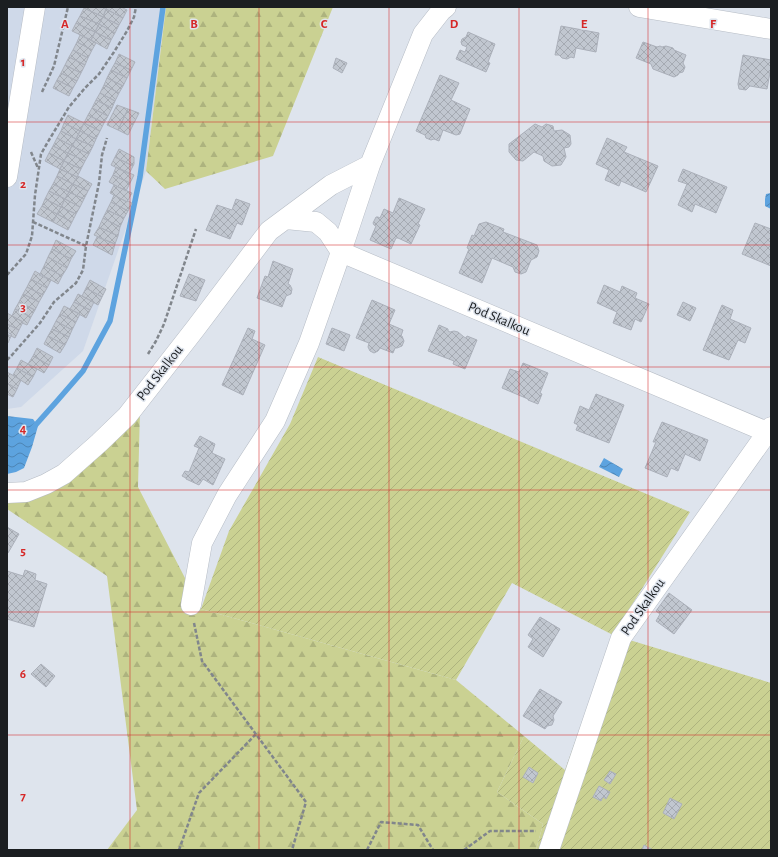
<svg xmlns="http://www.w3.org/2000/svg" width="778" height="857" viewBox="0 0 778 857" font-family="'Alegreya Sans',sans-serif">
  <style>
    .built { fill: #cfd9e9 }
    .forest { fill: url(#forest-firs) }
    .garden { fill: url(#garden-furrows) }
    .water { fill: url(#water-waves) }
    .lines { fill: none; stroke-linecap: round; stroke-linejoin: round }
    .stream { stroke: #5da3df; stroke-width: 5.5 }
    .building { fill: url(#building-cross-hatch); stroke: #abb0ba }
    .minor-casing { stroke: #b6bcc5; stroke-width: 21 }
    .path { stroke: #81868c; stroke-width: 2.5; stroke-dasharray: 4 2; stroke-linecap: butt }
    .minor { stroke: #fff; stroke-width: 20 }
    .grid { fill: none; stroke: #d62828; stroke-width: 1; stroke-opacity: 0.55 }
    .labels { text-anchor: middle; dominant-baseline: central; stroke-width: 3; stroke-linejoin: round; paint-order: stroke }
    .street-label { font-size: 14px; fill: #1b1e21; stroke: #dee4ed }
    .grid-label { font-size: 13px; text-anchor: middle; font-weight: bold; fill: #d62828; stroke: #dee4ed; stroke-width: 3; stroke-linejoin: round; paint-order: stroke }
  </style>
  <defs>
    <pattern id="forest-firs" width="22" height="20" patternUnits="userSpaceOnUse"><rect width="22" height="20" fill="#cad192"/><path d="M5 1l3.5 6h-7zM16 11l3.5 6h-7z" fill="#adb37e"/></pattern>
    <pattern id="garden-furrows" width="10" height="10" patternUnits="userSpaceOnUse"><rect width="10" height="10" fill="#cad192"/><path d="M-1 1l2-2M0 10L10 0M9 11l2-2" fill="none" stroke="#adb37e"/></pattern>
    <pattern id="water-waves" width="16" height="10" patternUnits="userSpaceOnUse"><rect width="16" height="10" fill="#5da3df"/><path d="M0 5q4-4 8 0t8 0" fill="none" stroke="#4c84b4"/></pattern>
    <pattern id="building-cross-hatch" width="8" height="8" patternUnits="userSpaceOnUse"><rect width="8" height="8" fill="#c1c7d0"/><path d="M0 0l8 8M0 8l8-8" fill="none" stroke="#a5aab2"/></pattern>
  </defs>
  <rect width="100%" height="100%" fill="#dee4ed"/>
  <path class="built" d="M 7,7 L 166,7 L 146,171 L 83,351 L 21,407 L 7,409 Z"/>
  <path class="forest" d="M 166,7 L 333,7 L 273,156 L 165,189 L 146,171 Z
    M 140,411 L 138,487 L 201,609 L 456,680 L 524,736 L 497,792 L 543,824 L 536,850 L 107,850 L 137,810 L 107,576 L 7,509 L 7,501 Z"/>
  <path class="garden" d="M 318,357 L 690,512 L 613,635 L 771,683 L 771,850 L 536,850 L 543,824 L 497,792 L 524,736 L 565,770 L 613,635 L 512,583 L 456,680 L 201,609 L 229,531 L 290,424 Z"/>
  <path class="water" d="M 771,193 L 771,209 L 765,206 L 765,199 L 766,194 Z
    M 7,416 L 33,419 L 38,426 L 32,447 L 24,468 L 16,472 L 7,474 Z
    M 604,458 L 623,469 L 619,477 L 599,467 Z"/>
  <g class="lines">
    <path class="stream" d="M 33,428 L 57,401 L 83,371 L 110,321 L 140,177 L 163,7"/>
  </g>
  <path class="building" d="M 84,7 L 102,7 L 106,9 L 103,17 L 84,8 Z
    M 108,7 L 121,7 L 127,10 L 123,18 L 106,9 Z
    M 84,8 L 103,17 L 99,24 L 80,16 Z
    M 106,9 L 123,18 L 119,25 L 103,17 Z
    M 80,16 L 99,24 L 95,32 L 76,23 Z
    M 103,17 L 119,25 L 115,33 L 99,24 Z
    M 76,23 L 95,32 L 91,40 L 72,31 Z
    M 99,24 L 115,33 L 111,40 L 95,32 Z
    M 561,26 L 599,33 L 596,52 L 576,48 L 574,58 L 571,57 L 567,59 L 562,58 L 559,55 L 555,55 Z
    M 95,32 L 111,40 L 107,49 L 91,40 Z
    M 468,32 L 495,44 L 488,62 L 490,63 L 486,72 L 456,59 L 460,50 L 465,52 L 467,47 L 462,45 L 461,42 L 462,39 L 466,37 Z
    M 80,35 L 96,43 L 92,50 L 77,42 Z
    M 77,42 L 92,50 L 88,58 L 73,50 Z
    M 643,42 L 657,47 L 660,46 L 662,47 L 666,46 L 673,48 L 674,50 L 686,55 L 683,63 L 685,67 L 683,72 L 679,73 L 678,75 L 674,77 L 653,69 L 651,64 L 636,58 Z
    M 73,50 L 88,58 L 85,65 L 69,57 Z
    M 119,54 L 135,62 L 131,70 L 115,63 Z
    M 743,55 L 771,60 L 771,67 L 767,89 L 750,86 L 746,90 L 739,89 L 738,84 Z
    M 69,57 L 85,65 L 81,73 L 65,65 Z
    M 336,58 L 347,63 L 342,73 L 333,68 Z
    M 115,63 L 131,70 L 127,78 L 111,70 Z
    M 65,65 L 81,73 L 77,81 L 61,73 Z
    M 111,70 L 127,78 L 123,86 L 107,78 Z
    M 61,73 L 77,81 L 73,88 L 57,80 Z
    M 440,75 L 459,83 L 451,100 L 470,109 L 460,134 L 456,135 L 443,130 L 439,141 L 434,139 L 431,140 L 426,138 L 425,135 L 416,131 Z
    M 107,78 L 123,86 L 119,93 L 104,85 Z
    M 57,80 L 73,88 L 69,96 L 53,88 Z
    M 104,85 L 119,93 L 115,101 L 100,93 Z
    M 100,93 L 115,101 L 112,108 L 96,100 Z
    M 96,100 L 112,108 L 108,116 L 92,108 Z
    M 117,105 L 128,109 L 118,130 L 107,125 Z
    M 92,108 L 108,116 L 104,123 L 88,115 Z
    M 128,109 L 139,113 L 128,135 L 118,130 Z
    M 68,115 L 84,123 L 80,131 L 64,123 Z
    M 88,115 L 104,123 L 100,131 L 84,123 Z
    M 64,123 L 80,131 L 76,139 L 61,131 Z
    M 84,123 L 100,131 L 96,139 L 80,131 Z
    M 535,124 L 542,127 L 546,124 L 553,126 L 554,131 L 562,130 L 570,135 L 571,144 L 569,147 L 564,148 L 566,157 L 561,165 L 552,166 L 544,161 L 543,156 L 534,152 L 523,161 L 516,160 L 509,152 L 509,144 Z
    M 61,131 L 76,139 L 72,146 L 57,138 Z
    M 80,131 L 96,139 L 93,146 L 76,139 Z
    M 57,138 L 72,146 L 68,153 L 53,146 Z
    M 607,138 L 627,147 L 624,152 L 658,166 L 646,192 L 621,181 L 619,186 L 605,180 L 609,170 L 596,164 Z
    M 76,139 L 93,146 L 89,154 L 72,146 Z
    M 53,146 L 68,153 L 64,161 L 49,153 Z
    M 72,146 L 89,154 L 85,161 L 68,153 Z
    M 119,149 L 134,157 L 134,164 L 133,166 L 115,157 Z
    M 49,153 L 64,161 L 60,169 L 45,161 Z
    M 68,153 L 85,161 L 81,169 L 64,161 Z
    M 115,157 L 133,166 L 129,174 L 111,165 Z
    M 64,161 L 81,169 L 77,177 L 60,169 Z
    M 116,167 L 134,175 L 130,183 L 113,175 Z
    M 60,169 L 77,177 L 73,184 L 57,176 Z
    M 683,169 L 727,187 L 716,213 L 695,204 L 692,212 L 678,205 L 687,184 L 678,181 Z
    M 113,175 L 130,183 L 126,191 L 109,182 Z
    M 57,176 L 73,184 L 69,192 L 53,184 Z
    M 78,176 L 92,184 L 88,191 L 73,184 Z
    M 53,184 L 69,192 L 65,199 L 49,191 Z
    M 73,184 L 88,191 L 84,199 L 69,192 Z
    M 114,185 L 132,193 L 127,202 L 110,193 Z
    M 49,191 L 65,199 L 61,207 L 45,199 Z
    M 69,192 L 84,199 L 80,207 L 65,199 Z
    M 114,195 L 127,202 L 128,201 L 132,203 L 128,211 L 111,202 Z
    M 399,198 L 425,209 L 418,224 L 420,225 L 411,244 L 398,238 L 396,238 L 391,249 L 370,240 L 376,226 L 374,225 L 373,223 L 376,217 L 378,217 L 380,218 L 384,209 L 393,213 Z
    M 45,199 L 61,207 L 57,214 L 42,206 Z
    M 65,199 L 80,207 L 76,214 L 61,207 Z
    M 236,199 L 250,204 L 242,225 L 237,223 L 230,239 L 206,230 L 217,205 L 232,210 Z
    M 111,202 L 128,211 L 124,218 L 107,210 Z
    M 42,206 L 57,214 L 53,222 L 37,214 Z
    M 61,207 L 76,214 L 72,222 L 57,214 Z
    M 107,210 L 124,218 L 120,227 L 103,218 Z
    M 57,214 L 72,222 L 68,230 L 53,222 Z
    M 103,218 L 120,227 L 118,236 L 99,227 Z
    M 486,222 L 504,229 L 503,232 L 537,245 L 539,251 L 537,257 L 531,260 L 526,272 L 521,274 L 515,272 L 513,267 L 492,258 L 482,283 L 459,273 L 469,249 L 467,248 L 472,235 L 474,236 L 479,224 Z
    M 755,223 L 771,229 L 771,266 L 742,254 Z
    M 99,227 L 118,236 L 115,244 L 94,235 Z
    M 97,237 L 115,244 L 112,255 L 93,245 Z
    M 56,240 L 76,251 L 71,259 L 52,249 Z
    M 52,249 L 71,259 L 67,268 L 48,257 Z
    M 48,257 L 67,268 L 62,276 L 44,266 Z
    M 273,261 L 293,269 L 288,284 L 290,285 L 292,289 L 291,294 L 286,296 L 282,307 L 257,298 L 265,276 L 268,277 Z
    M 44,266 L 62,276 L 58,284 L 51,280 L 40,274 Z
    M 35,271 L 40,274 L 39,275 L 51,280 L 47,288 L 31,279 Z
    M 189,274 L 205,280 L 196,301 L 180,296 Z
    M 31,279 L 47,288 L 43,295 L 27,287 Z
    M 90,280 L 106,289 L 102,297 L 86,288 Z
    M 604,285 L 620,292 L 622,286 L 637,293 L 635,298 L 649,304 L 641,322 L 635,319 L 631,330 L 613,323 L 617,312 L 597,303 Z
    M 27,287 L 43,295 L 39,302 L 23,294 Z
    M 86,288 L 102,297 L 98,305 L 82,296 Z
    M 23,294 L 39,302 L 35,310 L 19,302 Z
    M 78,294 L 94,302 L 90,310 L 74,302 Z
    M 372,300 L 395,310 L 389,324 L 403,330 L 401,336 L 402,336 L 404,341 L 402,346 L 397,348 L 395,348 L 393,353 L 380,348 L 378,351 L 374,353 L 370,351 L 368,347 L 369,343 L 356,338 Z
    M 19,302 L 35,310 L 31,317 L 15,309 Z
    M 74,302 L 90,310 L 86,318 L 70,309 Z
    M 683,302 L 696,308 L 690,321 L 677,315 Z
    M 722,305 L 733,310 L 730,319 L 751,328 L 745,343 L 738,340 L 729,360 L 703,350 Z
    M 64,306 L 80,314 L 76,322 L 60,314 Z
    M 15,309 L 31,317 L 27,325 L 22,323 L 23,322 L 12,316 Z
    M 7,313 L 23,322 L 19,330 L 7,324 Z
    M 60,314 L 76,322 L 72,330 L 56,321 Z
    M 56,321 L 72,330 L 69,337 L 52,329 Z
    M 7,324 L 19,330 L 15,338 L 11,336 L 12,335 L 7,332 Z
    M 439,325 L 448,329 L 448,331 L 450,332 L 454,331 L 458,332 L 464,337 L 466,338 L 467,336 L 477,340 L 465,369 L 453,364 L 454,361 L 428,351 Z
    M 248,328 L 255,331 L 252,339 L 265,345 L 243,395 L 222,385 Z
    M 332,328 L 350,335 L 344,351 L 326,344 Z
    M 52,329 L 69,337 L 65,345 L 48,336 Z
    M 7,334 L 11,336 L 8,343 L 7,343 Z
    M 48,336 L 65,345 L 60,353 L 44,344 Z
    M 37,348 L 53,357 L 49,365 L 33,356 Z
    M 33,356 L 49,365 L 44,373 L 28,364 Z
    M 21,360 L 37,369 L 33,377 L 17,368 Z
    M 523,363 L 548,373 L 540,393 L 542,394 L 538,404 L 528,400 L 528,399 L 502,388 L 510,369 L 519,372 Z
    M 17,368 L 33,377 L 28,385 L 13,375 Z
    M 7,372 L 21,380 L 17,389 L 7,383 Z
    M 7,383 L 17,389 L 13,397 L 7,394 Z
    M 596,394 L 624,405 L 609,443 L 576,430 L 578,425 L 574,423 L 580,406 L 589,410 Z
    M 662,422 L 708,440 L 700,461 L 685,454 L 678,471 L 671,468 L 667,477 L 645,468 L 656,442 L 653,442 Z
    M 200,436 L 215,444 L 212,453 L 225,459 L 213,485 L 203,479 L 199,485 L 186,479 L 186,478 L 182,476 L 185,471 L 189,472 L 199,448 L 194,446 Z
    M 7,527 L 19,534 L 8,553 L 7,552 Z
    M 25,570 L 36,574 L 35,580 L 47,584 L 34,627 L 7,619 L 7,571 L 23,576 Z
    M 669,593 L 692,610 L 674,634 L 656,621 L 660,614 L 656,611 Z
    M 540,617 L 560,629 L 543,657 L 528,647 L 533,639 L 528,635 Z
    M 41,664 L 55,676 L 46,687 L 31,674 Z
    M 540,689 L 562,702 L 553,716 L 554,720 L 552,725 L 547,726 L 545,729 L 523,716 Z
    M 529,767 L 538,773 L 533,783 L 523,777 Z
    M 610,771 L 616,774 L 610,784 L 604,780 Z
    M 599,786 L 610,792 L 606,799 L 603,797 L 601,801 L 593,797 Z
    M 670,798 L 682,804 L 674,819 L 663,813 Z
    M 644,845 L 653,850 L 642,850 Z"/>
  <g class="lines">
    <defs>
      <path id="minor" d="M 446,7 L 441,11 L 423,34 L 370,165 L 341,252 L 767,432
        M 639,7 L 771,29
        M 7,177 L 35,7
        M 7,493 L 26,492 L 46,484 L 64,474 L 99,443 L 127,416 L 195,329 L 269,231 L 331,185 L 370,165
        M 191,605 L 202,543 L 227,495 L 275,421 L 309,343 L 341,252 L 328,232 L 316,222 L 286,219
        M 549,850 L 621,638 L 771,427"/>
    </defs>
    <use href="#minor" class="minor-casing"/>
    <path class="path" d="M 42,92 L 54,66 L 68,7
      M 31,152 L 38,168
      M 33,222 L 86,246
      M 7,275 L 26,254 L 32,236 L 35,195 L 41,154 L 49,140 L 69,107 L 85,88 L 99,74 L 114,52 L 127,31 L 134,17 L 136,7
      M 148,354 L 156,341 L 164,324 L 196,229
      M 7,360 L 12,355 L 40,323 L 54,302 L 76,283 L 83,270 L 86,246 L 99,183 L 102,155 L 107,138
      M 194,623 L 202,661 L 306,802 L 292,850
      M 179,850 L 199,793 L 256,734
      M 367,850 L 381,822 L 418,825 L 433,850
      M 464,850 L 490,831 L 536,831"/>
    <use href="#minor" class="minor"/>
  </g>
  <path class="grid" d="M 130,7 L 130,850M 259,7 L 259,850M 389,7 L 389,850M 519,7 L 519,850M 648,7 L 648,850M 7,122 L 771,122M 7,245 L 771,245M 7,367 L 771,367M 7,490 L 771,490M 7,612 L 771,612M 7,735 L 771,735"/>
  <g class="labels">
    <g class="street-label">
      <text transform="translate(499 319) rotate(23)">Pod Skalkou</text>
      <text transform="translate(160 373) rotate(-52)">Pod Skalkou</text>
      <text transform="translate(643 607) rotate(-55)">Pod Skalkou</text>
    </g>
  </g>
  <g class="grid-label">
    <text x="65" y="28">A</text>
    <text x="194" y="28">B</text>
    <text x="324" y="28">C</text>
    <text x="454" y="28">D</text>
    <text x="584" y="28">E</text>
    <text x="713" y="28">F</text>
    <text x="23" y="66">1</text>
    <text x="23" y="188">2</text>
    <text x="23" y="311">3</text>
    <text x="23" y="433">4</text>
    <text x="23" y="555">5</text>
    <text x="23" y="678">6</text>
    <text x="23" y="800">7</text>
  </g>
  <rect width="778" height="857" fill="none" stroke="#1b1e21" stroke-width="16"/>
</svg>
